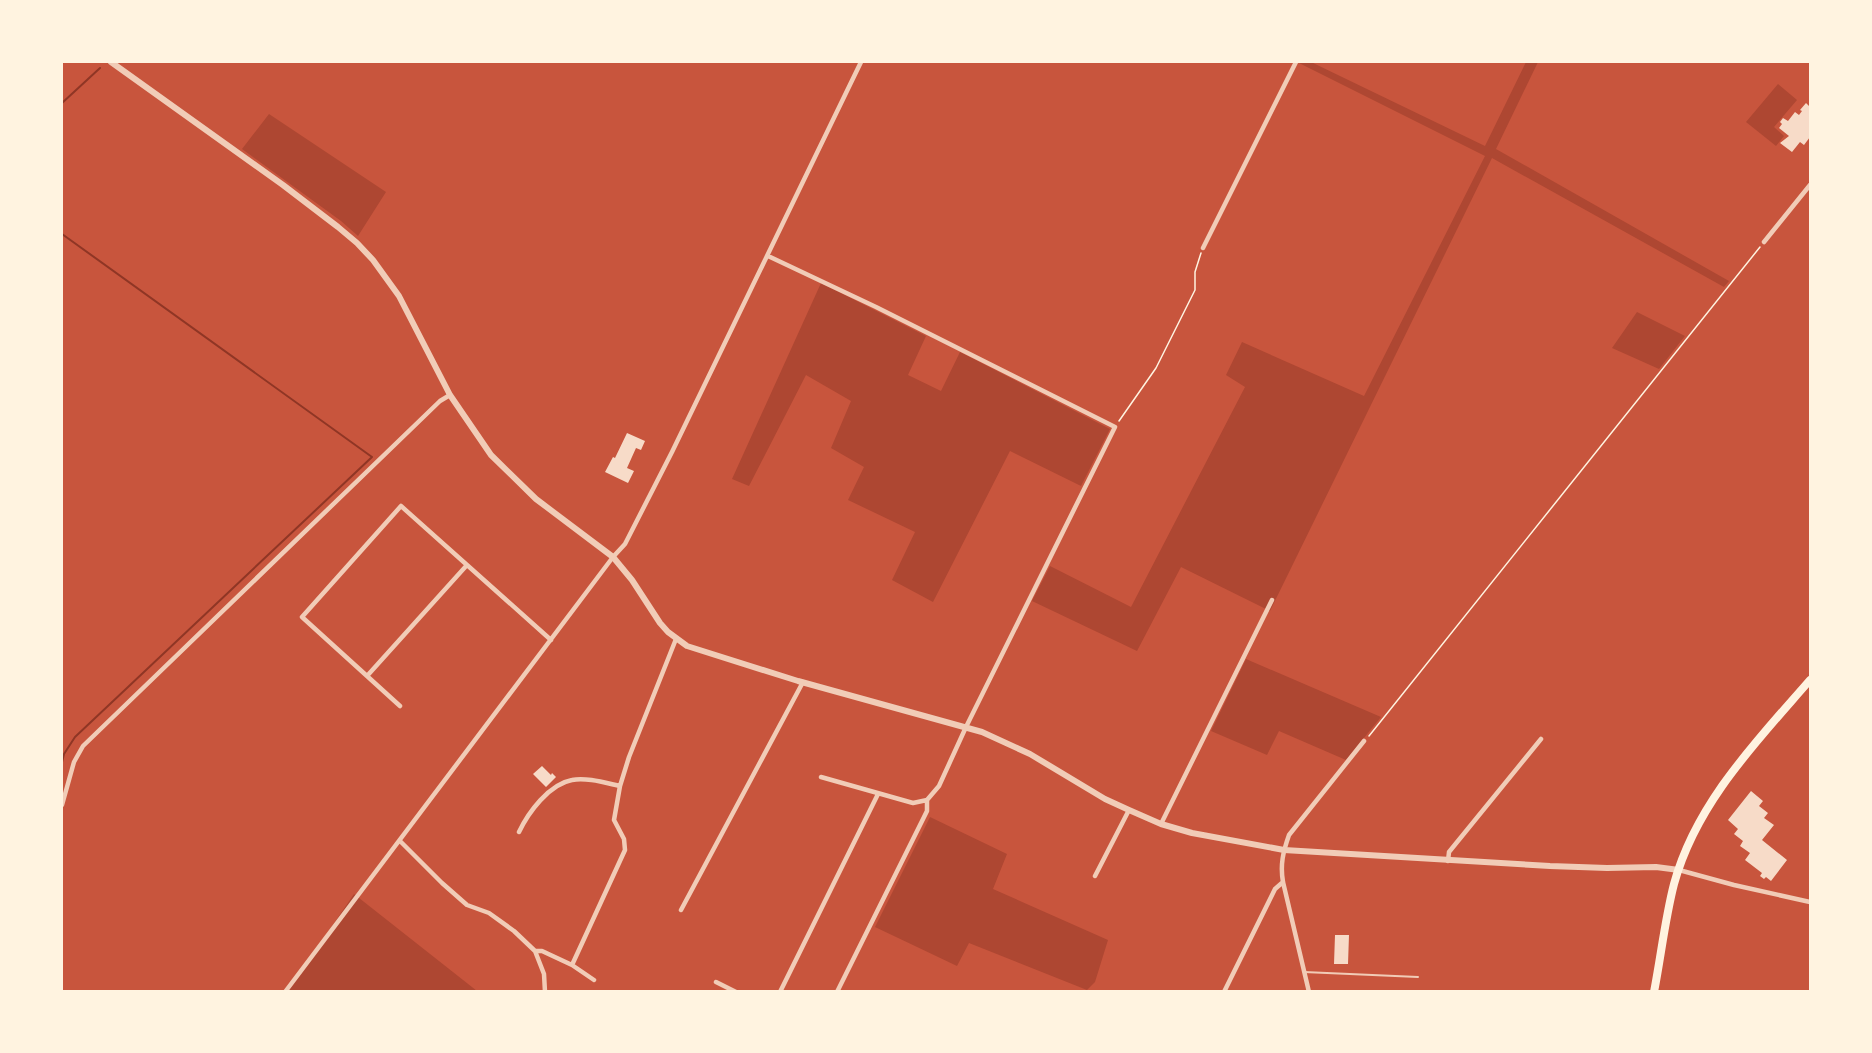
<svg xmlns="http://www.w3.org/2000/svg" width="1872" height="1053" viewBox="0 0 1872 1053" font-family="'Crimson Pro',serif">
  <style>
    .green { fill: #ae4732 }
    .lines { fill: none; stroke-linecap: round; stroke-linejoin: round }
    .stream { stroke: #8f3625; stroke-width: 2 }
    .building { fill: #f7dbc8 }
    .path { stroke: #fff3e0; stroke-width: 1.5 }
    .service { stroke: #f1ccb7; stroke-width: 2 }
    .minor { stroke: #f1ccb7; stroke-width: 4.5 }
    .tertiary { stroke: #f1ccb7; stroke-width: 6 }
    .primary { stroke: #fff3e0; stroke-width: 8 }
  </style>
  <rect width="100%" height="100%" fill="#c8553d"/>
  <path class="green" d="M 1300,62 L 1311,62 L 1485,146 L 1526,62 L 1538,62 L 1496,149 L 1729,281 L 1724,287 L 1492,158 L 1270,611 L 1181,567 L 1137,651 L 1032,601 L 1050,566 L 1131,607 L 1245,387 L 1226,375 L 1242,342 L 1364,396 L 1485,156 L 1299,63 Z
    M 1778,84 L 1797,100 L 1774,127 L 1784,136 L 1776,146 L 1746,122 Z
    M 269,114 L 386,192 L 358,236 L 341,221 L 242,149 Z
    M 821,283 L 926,336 L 908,375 L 941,391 L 960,352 L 1110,429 L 1081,486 L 1010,451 L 933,602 L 892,580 L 915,532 L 848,500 L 864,467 L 831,448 L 851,401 L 806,375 L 749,486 L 732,479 Z
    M 1637,312 L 1685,336 L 1659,369 L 1612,348 Z
    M 1246,659 L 1381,717 L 1346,760 L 1279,731 L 1267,755 L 1211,731 Z
    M 930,817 L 1007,854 L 993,889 L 1108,940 L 1095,982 L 1087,990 L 969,943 L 957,966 L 875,927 Z
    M 354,894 L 477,991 L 287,992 Z"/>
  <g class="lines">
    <path class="stream" d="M 62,103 L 100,68
      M 62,234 L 372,457 L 75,737 L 64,754 L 62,762"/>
  </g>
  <path class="building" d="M 1806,103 L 1810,107 L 1810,137 L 1804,145 L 1800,142 L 1792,152 L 1780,143 L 1789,136 L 1779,128 L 1782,124 L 1780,122 L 1783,118 L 1788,121 L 1795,112 L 1799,115 L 1802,111 L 1800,110 Z
    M 627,433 L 645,441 L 641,450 L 636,448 L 627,468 L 634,471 L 628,483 L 605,472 L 613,457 L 615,458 Z
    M 542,766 L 551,775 L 552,773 L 556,777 L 546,787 L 533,774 Z
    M 1751,791 L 1763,801 L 1759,806 L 1768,813 L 1764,818 L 1774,825 L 1762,840 L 1787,860 L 1771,881 L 1766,877 L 1764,879 L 1760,876 L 1762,873 L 1745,860 L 1750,853 L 1740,846 L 1743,841 L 1734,834 L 1738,829 L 1728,820 Z
    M 1335,935 L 1349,935 L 1348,964 L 1334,964 Z"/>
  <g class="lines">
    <path class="path" d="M 1119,421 L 1156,368 L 1195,290 L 1195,272 L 1201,253
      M 1369,736 L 1760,247"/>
    <path class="service" d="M 1304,972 L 1418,977"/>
    <path class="minor" d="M 1764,242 L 1810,185
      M 1203,248 L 1296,62
      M 768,256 L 876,307 L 1115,427 L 966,727 L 939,786 L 927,800 L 927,811 L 837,992
      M 367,676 L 467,565
      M 400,706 L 302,617 L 401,506 L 551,640
      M 821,777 L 913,803 L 927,800
      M 62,805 L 74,762 L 83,746 L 440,401 L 450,395
      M 1161,824 L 1272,600
      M 519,832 C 528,813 549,784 572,780 C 586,777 606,783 620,786
      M 400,841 L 442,883 L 467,905 L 489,913 L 514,931 L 535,951 L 544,974 L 545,992
      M 1448,861 L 1449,852 L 1541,739
      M 1679,870 L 1734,885 L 1810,902
      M 1095,876 L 1129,810
      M 681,910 L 803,682
      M 535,951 L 542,951 L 572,965 L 625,850 L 624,839 L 614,820 L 620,786 L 629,757 L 676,639
      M 572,965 L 594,980
      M 716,982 L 736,992
      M 285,992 L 613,557 L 625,544 L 672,452 L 861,62
      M 780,992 L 878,794
      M 1224,992 L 1275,889 L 1283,882
      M 1309,992 L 1283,882 C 1280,865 1283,852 1289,835 L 1364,741"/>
    <path class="tertiary" d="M 111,62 L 283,185 L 338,227 L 357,243 L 373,260 L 399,296 L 450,395 L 491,455 L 536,499 L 613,557 L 632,580 L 660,623 L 668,632 L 687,646 L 798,681 L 982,732 L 1030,754 L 1105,799 L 1129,810 L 1161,824 L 1192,833 L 1284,850 L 1550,866 L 1607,868 L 1656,867 L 1679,870"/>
    <path class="primary" d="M 1654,992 C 1661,956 1665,919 1674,884 C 1696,803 1757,741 1810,680"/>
  </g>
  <rect width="1872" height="1053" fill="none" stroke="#fff3e0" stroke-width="126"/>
</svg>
